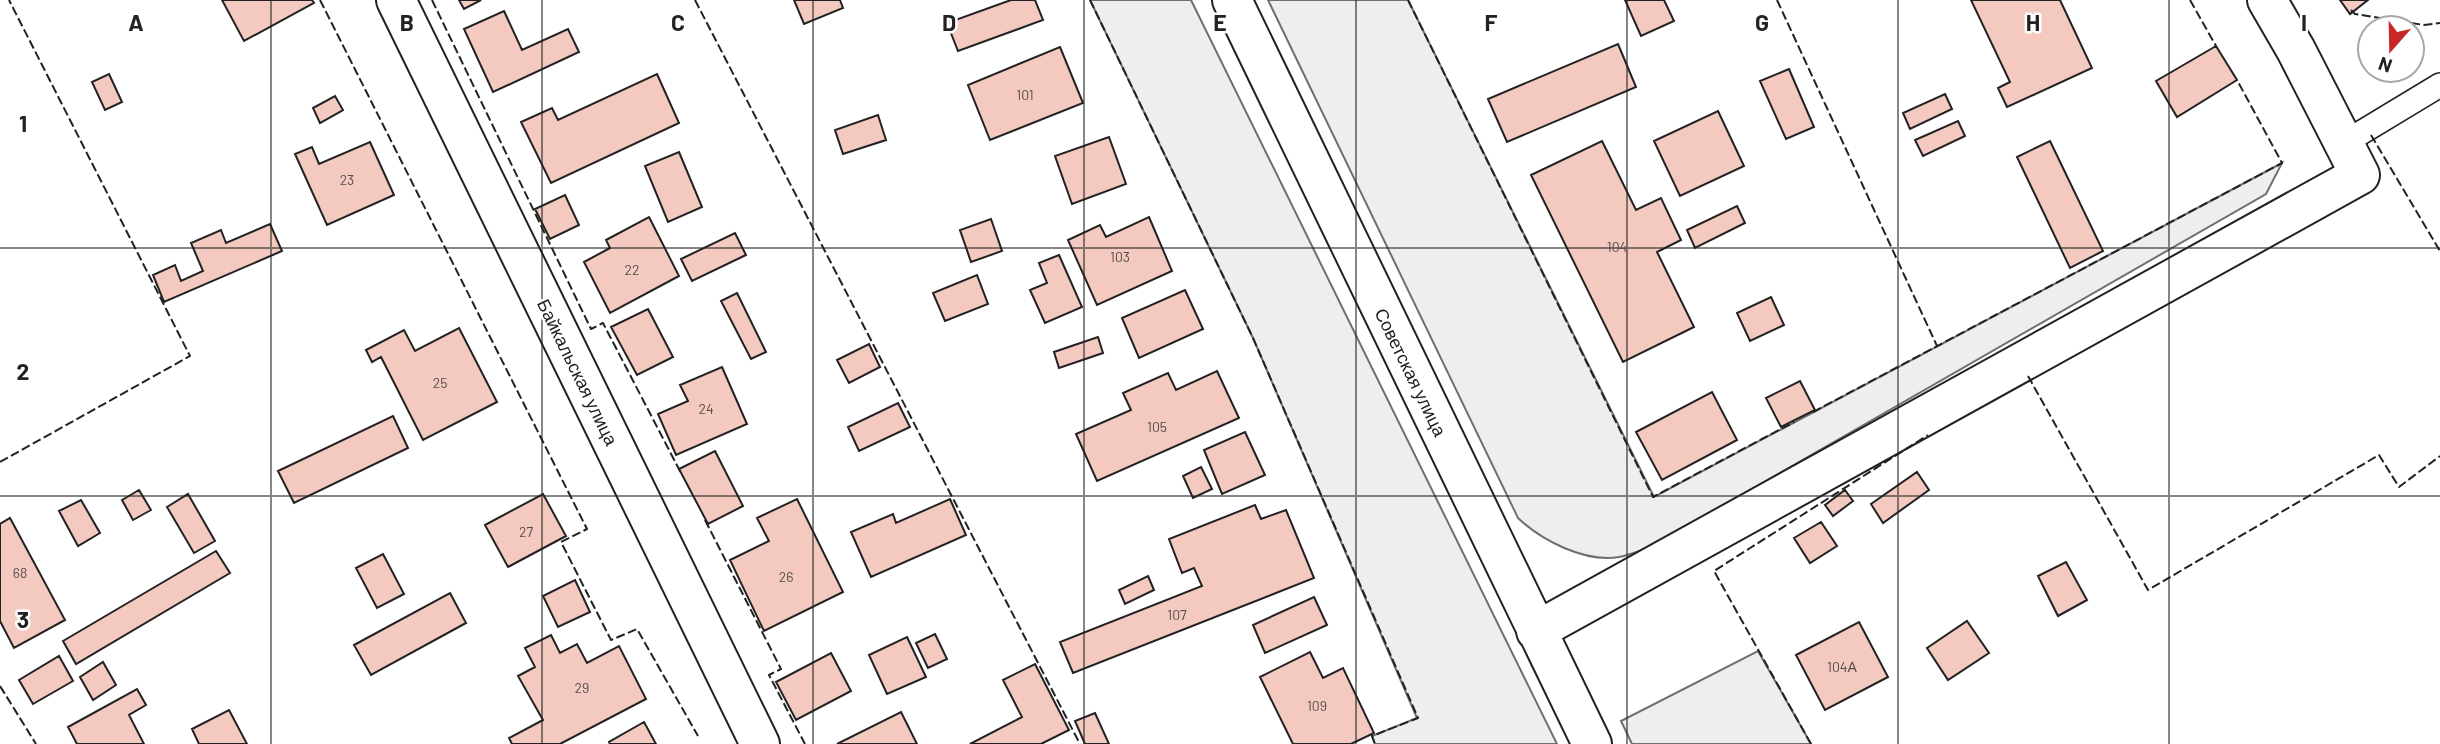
<svg xmlns="http://www.w3.org/2000/svg" width="2440" height="744" viewBox="0 0 2440 744" font-family="Barlow,sans-serif">
  <style>
    .green { fill: #eee; stroke: #6f6f6f; stroke-width: 2 }
    .building { fill: #f3c9c0; stroke: #222; stroke-width: 2 }
    .lines { fill: none; stroke-linecap: round; stroke-linejoin: round }
    .lane-casing { stroke: #222; stroke-width: 26 }
    .street-casing { stroke: #222; stroke-width: 42 }
    .lane { stroke: #fff; stroke-width: 23 }
    .street { stroke: #fff; stroke-width: 38 }
    .fence { stroke: #222; stroke-width: 2; stroke-dasharray: 9 3.5; stroke-linecap: butt }
    .grid { fill: none; stroke: #222; stroke-width: 2; stroke-opacity: 0.55 }
    .labels { text-anchor: middle; dominant-baseline: central; stroke-width: 5; stroke-linejoin: round; paint-order: stroke }
    .number-label { font-size: 14px; fill: #564c4a }
    .street-label { font-size: 18px; fill: #222; stroke: #fff }
    .grid-label { font-size: 23px; text-anchor: middle; font-weight: bold; fill: #222; stroke: #fff; stroke-width: 5; stroke-linejoin: round; paint-order: stroke }
  </style>
  <rect width="100%" height="100%" fill="#fff"/>
  <path class="green" d="M 1090,0 L 1191,0 L 1557,744 L 1375,744 L 1372,736 L 1417,718 L 1253,338 Z
    M 1268,0 L 1408,0 L 1654,497 L 2282,163 L 2266,194 L 1651,547 C 1641,550 1630,555 1619,557 C 1585,563 1541,540 1518,518 Z
    M 1758,651 L 1811,744 L 1632,744 L 1621,721 Z"/>
  <path class="building" d="M 222,0 L 312,0 L 314,3 L 244,41 Z
    M 459,0 L 481,0 L 464,9 Z
    M 794,0 L 840,0 L 843,8 L 804,24 Z
    M 1011,0 L 1035,0 L 1043,20 L 958,51 L 947,23 Z
    M 1625,0 L 1664,0 L 1674,21 L 1641,36 Z
    M 1971,0 L 2060,0 L 2092,68 L 2007,107 L 1998,88 L 2010,82 Z
    M 2340,0 L 2368,0 L 2350,14 Z
    M 504,11 L 522,50 L 568,29 L 579,52 L 493,92 L 464,29 Z
    M 1618,44 L 1636,87 L 1507,142 L 1488,99 Z
    M 2216,46 L 2237,80 L 2177,117 L 2156,81 Z
    M 1060,47 L 1083,103 L 990,140 L 968,85 Z
    M 1789,69 L 1814,127 L 1786,139 L 1760,81 Z
    M 109,74 L 122,102 L 105,110 L 92,82 Z
    M 657,74 L 679,123 L 551,183 L 521,122 L 552,108 L 558,120 Z
    M 1945,94 L 1952,109 L 1910,129 L 1903,113 Z
    M 335,96 L 343,110 L 320,123 L 313,108 Z
    M 1718,111 L 1744,166 L 1680,196 L 1654,141 Z
    M 878,115 L 886,140 L 843,154 L 835,130 Z
    M 1958,121 L 1965,136 L 1923,156 L 1915,140 Z
    M 1109,137 L 1126,184 L 1072,204 L 1055,156 Z
    M 1602,141 L 1636,210 L 1661,198 L 1681,240 L 1657,252 L 1694,327 L 1623,362 L 1531,175 Z
    M 2050,141 L 2103,251 L 2070,268 L 2017,157 Z
    M 370,142 L 394,195 L 327,225 L 295,154 L 312,147 L 319,164 Z
    M 679,152 L 702,207 L 668,222 L 645,166 Z
    M 565,195 L 579,225 L 550,239 L 535,209 Z
    M 1737,206 L 1745,223 L 1695,248 L 1687,230 Z
    M 649,217 L 679,276 L 610,313 L 584,262 L 610,248 L 606,240 Z
    M 1149,217 L 1172,271 L 1097,305 L 1068,240 L 1100,225 L 1106,237 Z
    M 991,219 L 1002,251 L 971,262 L 960,230 Z
    M 270,224 L 282,251 L 164,302 L 153,275 L 175,265 L 181,281 L 203,271 L 191,243 L 221,230 L 226,243 Z
    M 735,233 L 746,255 L 692,281 L 681,259 Z
    M 1059,255 L 1082,307 L 1045,323 L 1030,290 L 1047,283 L 1039,263 Z
    M 977,275 L 988,304 L 945,321 L 933,293 Z
    M 1185,290 L 1203,329 L 1139,358 L 1122,318 Z
    M 737,293 L 766,352 L 751,359 L 721,301 Z
    M 1771,297 L 1784,325 L 1750,341 L 1737,313 Z
    M 648,309 L 673,357 L 637,375 L 611,327 Z
    M 459,328 L 497,402 L 423,440 L 381,357 L 372,362 L 366,350 L 404,330 L 415,351 Z
    M 1098,337 L 1103,353 L 1059,368 L 1054,352 Z
    M 869,344 L 880,367 L 849,383 L 837,360 Z
    M 722,367 L 747,424 L 676,455 L 658,414 L 688,401 L 680,385 Z
    M 1217,371 L 1239,418 L 1097,481 L 1076,434 L 1131,410 L 1123,393 L 1168,373 L 1176,390 Z
    M 1800,381 L 1815,410 L 1781,427 L 1766,398 Z
    M 1712,392 L 1737,440 L 1662,480 L 1636,432 Z
    M 898,403 L 910,427 L 859,451 L 848,427 Z
    M 393,416 L 408,448 L 294,503 L 278,471 Z
    M 1245,432 L 1265,475 L 1222,494 L 1204,450 Z
    M 715,451 L 743,506 L 708,524 L 679,469 Z
    M 1201,467 L 1212,489 L 1193,498 L 1183,476 Z
    M 1917,472 L 1929,490 L 1883,523 L 1871,504 Z
    M 139,490 L 151,510 L 133,520 L 122,500 Z
    M 1845,490 L 1853,501 L 1833,516 L 1825,505 Z
    M 188,494 L 215,541 L 194,553 L 167,507 Z
    M 543,494 L 566,536 L 508,567 L 485,525 Z
    M 797,499 L 843,592 L 764,631 L 730,560 L 769,541 L 757,518 Z
    M 950,499 L 966,535 L 871,577 L 851,532 L 893,514 L 896,523 Z
    M 81,500 L 100,533 L 78,546 L 59,511 Z
    M 1255,505 L 1261,519 L 1286,510 L 1314,578 L 1073,673 L 1060,642 L 1202,586 L 1194,568 L 1182,573 L 1169,539 Z
    M 10,518 L 65,620 L 14,648 L 0,621 L 0,524 Z
    M 1821,522 L 1837,546 L 1810,563 L 1794,538 Z
    M 216,551 L 230,573 L 76,664 L 63,641 Z
    M 383,554 L 404,594 L 377,608 L 356,568 Z
    M 2066,562 L 2087,600 L 2058,616 L 2038,576 Z
    M 1148,576 L 1154,590 L 1125,604 L 1119,590 Z
    M 575,580 L 590,612 L 558,627 L 543,596 Z
    M 450,593 L 466,623 L 371,675 L 354,645 Z
    M 1314,597 L 1327,625 L 1265,653 L 1253,625 Z
    M 1967,621 L 1989,653 L 1948,680 L 1927,648 Z
    M 1859,622 L 1888,677 L 1825,710 L 1796,655 Z
    M 935,634 L 947,659 L 928,668 L 916,643 Z
    M 551,635 L 560,653 L 577,644 L 587,663 L 619,646 L 646,699 L 560,744 L 512,744 L 509,738 L 543,720 L 518,676 L 535,667 L 525,648 Z
    M 907,637 L 926,677 L 887,694 L 869,655 Z
    M 1310,652 L 1323,678 L 1343,668 L 1374,733 L 1351,744 L 1293,744 L 1260,677 Z
    M 831,653 L 851,691 L 796,720 L 776,682 Z
    M 59,656 L 73,681 L 33,704 L 19,680 Z
    M 103,662 L 116,685 L 93,700 L 80,677 Z
    M 1035,664 L 1069,730 L 1041,744 L 970,744 L 1022,717 L 1003,680 Z
    M 137,689 L 146,705 L 129,715 L 144,744 L 77,744 L 68,727 Z
    M 229,710 L 247,744 L 199,744 L 192,729 Z
    M 901,712 L 917,744 L 837,744 Z
    M 1095,713 L 1109,744 L 1085,744 L 1075,721 Z
    M 644,722 L 656,744 L 610,744 L 609,742 Z"/>
  <g class="lines">
    <defs>
      <path id="lane" d="M 2344,143 L 2440,85"/>
      <path id="street" d="M 396,0 L 760,744
        M 1232,0 L 1592,744
        M 1536,631 L 2360,175 L 2296,50 L 2267,0"/>
    </defs>
    <use href="#lane" class="lane-casing"/>
    <use href="#street" class="street-casing"/>
    <use href="#lane" class="lane"/>
    <use href="#street" class="street"/>
    <path class="fence" d="M 320,0 L 587,529 L 561,542 L 611,640 L 637,629 L 698,736
      M 432,0 L 591,329 L 603,323 L 681,473
      M 695,0 L 1080,744
      M 1090,0 L 1253,338 L 1418,718 L 1372,736 L 1375,744
      M 1408,0 L 1653,497 L 1794,422
      M 1777,0 L 1937,346
      M 2190,0 L 2216,46
      M 2351,10 L 2355,14 L 2424,25 L 2440,23
      M 2371,135 L 2440,251
      M 2028,376 L 2148,590 L 2379,455 L 2399,487 L 2440,456
      M 1813,412 L 2282,163 L 2237,80
      M 0,462 L 190,356 L 9,0
      M 705,520 L 781,669 L 769,675 L 805,744
      M 0,686 L 36,744
      M 1811,744 L 1714,571 L 1928,435"/>
  </g>
  <path class="grid" d="M 271,0 L 271,744M 542,0 L 542,744M 813,0 L 813,744M 1084,0 L 1084,744M 1356,0 L 1356,744M 1627,0 L 1627,744M 1898,0 L 1898,744M 2169,0 L 2169,744M 0,248 L 2440,248M 0,496 L 2440,496"/>
  <g class="labels">
    <g class="number-label">
      <text x="1025" y="94">101</text>
      <text x="347" y="179">23</text>
      <text x="1617" y="246">104</text>
      <text x="1120" y="256">103</text>
      <text x="632" y="269">22</text>
      <text x="440" y="382">25</text>
      <text x="706" y="408">24</text>
      <text x="1157" y="426">105</text>
      <text x="526" y="531">27</text>
      <text x="20" y="572">68</text>
      <text x="786" y="576">26</text>
      <text x="1177" y="614">107</text>
      <text x="1842" y="666">104А</text>
      <text x="582" y="687">29</text>
      <text x="1317" y="705">109</text>
    </g>
    <g class="street-label">
      <text transform="translate(578 372) rotate(64)">Байкальская улица</text>
      <text transform="translate(1411 372) rotate(64)">Советская улица</text>
    </g>
  </g>
  <g class="grid-label">
    <text x="136" y="31">A</text>
    <text x="407" y="31">B</text>
    <text x="678" y="31">C</text>
    <text x="949" y="31">D</text>
    <text x="1220" y="31">E</text>
    <text x="1491" y="31">F</text>
    <text x="1762" y="31">G</text>
    <text x="2033" y="31">H</text>
    <text x="2304" y="31">I</text>
    <text x="23" y="132">1</text>
    <text x="23" y="380">2</text>
    <text x="23" y="628">3</text>
  </g>
  <g transform="translate(2391 49) rotate(200)"><circle r="33" fill="#ffffff" stroke="#a7a7a7" stroke-width="2"/>
  <path d="M0-5L12 26L0 18L-12 26Z" fill="#c62828"/>
  <text y="-10" font-size="19" font-weight="bold" text-anchor="middle" fill="#222222">N</text>
  </g>
</svg>
